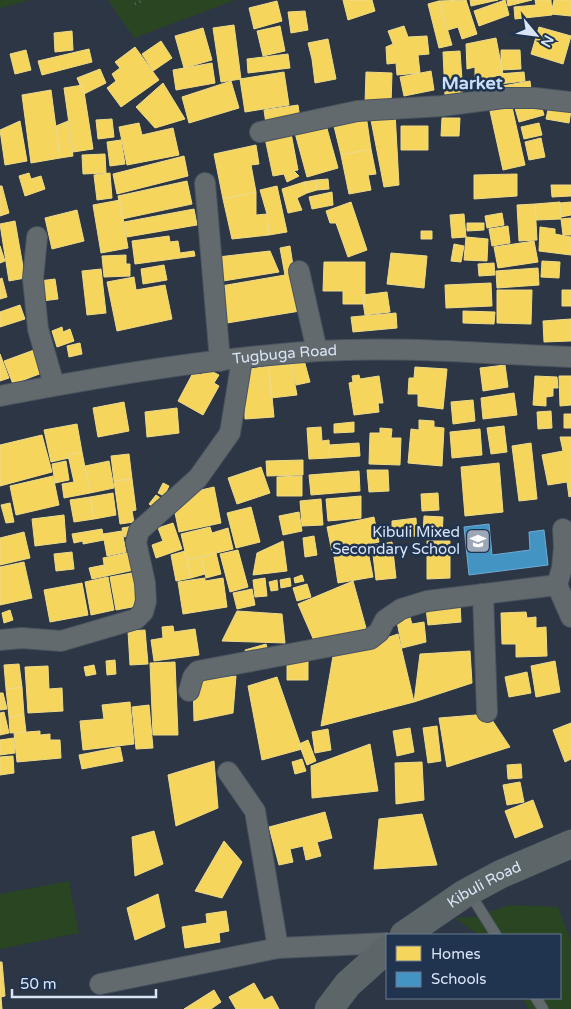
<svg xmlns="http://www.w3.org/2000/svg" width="571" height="1009" viewBox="0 0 571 1009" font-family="'Varela Round',sans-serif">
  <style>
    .green { fill: #2a4521 }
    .homes { fill: #f6d55c; stroke: #edda8a }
    .schools { fill: #4393c3; stroke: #70acd3 }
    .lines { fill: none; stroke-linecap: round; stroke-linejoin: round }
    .lane-casing { stroke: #49535f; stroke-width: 12 }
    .street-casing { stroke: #49535f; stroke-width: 22 }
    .secondary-casing { stroke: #49535f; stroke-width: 29 }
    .path { stroke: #61696f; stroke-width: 3; stroke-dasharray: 1 4; stroke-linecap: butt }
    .lane { stroke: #626a6d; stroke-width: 10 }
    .street { stroke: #626a6d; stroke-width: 20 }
    .secondary { stroke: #5c6668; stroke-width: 28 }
    .labels { text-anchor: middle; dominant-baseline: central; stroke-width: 5; stroke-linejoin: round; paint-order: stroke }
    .street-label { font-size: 15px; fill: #d9e5f7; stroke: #21344f }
    .poi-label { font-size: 15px; fill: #d9e5f7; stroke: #21344f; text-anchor: end }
    .quarter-label { font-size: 18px; font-weight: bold; fill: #caddf9; stroke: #21344f }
  </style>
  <rect width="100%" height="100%" fill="#2c3644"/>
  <path class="green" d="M 0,0 L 30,0 L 0,8 Z
    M 108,0 L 235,0 L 134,38 Z
    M 69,881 L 79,933 L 0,949 L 0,894 Z
    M 509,905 L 558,907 L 571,941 L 571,1009 L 529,1009 L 522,998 L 560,998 L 560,935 L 478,935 L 456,918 L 474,917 Z"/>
  <path class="homes" d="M 343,0 L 372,0 L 375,11 L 348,20 Z
    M 466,0 L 477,34 L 462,39 L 458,27 L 448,30 L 439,1 Z
    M 470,0 L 498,0 L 471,6 Z
    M 505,0 L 509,15 L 479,26 L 474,11 Z
    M 507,0 L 532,0 L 508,6 Z
    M 535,0 L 551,0 L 552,15 L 515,19 L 514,7 L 536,5 Z
    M 554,0 L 571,0 L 571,16 L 551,14 Z
    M 277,1 L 282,21 L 254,29 L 249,8 Z
    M 439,1 L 452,45 L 439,48 L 428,4 Z
    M 305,11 L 308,30 L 291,33 L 288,12 Z
    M 234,25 L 241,79 L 221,82 L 213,28 Z
    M 280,26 L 285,51 L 263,56 L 257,31 Z
    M 404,26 L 408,37 L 427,36 L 429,54 L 418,55 L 420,73 L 397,75 L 396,63 L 387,64 L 386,47 L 393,44 L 388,31 Z
    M 539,27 L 571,36 L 563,64 L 531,54 Z
    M 203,28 L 212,60 L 184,68 L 175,36 Z
    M 72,31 L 73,50 L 55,52 L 54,33 Z
    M 496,38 L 503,74 L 475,82 L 475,67 L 467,69 L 466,44 Z
    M 328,39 L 336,79 L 315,83 L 312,59 L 308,43 Z
    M 161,41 L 172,58 L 153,71 L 142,54 Z
    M 135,47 L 159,80 L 121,107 L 107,88 L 116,81 L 112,74 L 120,68 L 115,62 Z
    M 89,49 L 92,62 L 42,75 L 38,61 Z
    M 26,50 L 31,70 L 15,74 L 10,54 Z
    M 501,50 L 520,50 L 521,69 L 501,70 Z
    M 460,51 L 463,94 L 445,95 L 443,52 Z
    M 288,54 L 290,68 L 248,73 L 247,59 Z
    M 212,63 L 215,83 L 176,90 L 173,70 Z
    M 100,69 L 106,83 L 84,94 L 77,78 Z
    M 431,71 L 434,90 L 404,96 L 400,77 Z
    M 284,72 L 289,105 L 245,112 L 240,79 Z
    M 366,72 L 392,73 L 391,105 L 365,104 Z
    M 524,72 L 525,81 L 499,84 L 498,74 Z
    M 231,81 L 239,108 L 189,123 L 182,97 Z
    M 530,81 L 531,89 L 499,95 L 497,87 Z
    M 163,83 L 185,119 L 155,128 L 136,107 Z
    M 83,85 L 93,149 L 73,152 L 64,88 Z
    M 51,90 L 60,158 L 31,163 L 22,95 Z
    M 540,101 L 544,115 L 519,122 L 515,108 Z
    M 298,105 L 300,119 L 266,124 L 264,110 Z
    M 549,105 L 571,110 L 569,123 L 546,119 Z
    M 512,107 L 525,165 L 503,170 L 490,111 Z
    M 395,112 L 399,185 L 384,187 L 370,115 Z
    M 366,115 L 371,149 L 341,155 L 333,122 Z
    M 442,118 L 460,118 L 459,136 L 441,136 Z
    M 112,119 L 114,137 L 98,139 L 96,120 Z
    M 20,121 L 27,161 L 5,165 L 0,130 Z
    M 68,121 L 73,156 L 60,158 L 56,126 Z
    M 139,123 L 142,135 L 173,128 L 179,155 L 127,165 L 119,127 Z
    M 539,123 L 542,135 L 524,139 L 521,127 Z
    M 326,125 L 338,168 L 307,177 L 295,133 Z
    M 401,126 L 428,126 L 428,150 L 401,150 Z
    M 291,133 L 298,170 L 294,171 L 299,176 L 287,182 L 284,174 L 273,176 L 265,138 Z
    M 541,138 L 545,157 L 529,160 L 525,142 Z
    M 121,140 L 125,164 L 110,166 L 107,142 Z
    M 256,145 L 259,164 L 251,165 L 256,192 L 223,199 L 214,154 Z
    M 371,149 L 376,174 L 368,175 L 371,190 L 349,194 L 341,155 Z
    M 105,154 L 106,173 L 83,174 L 82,155 Z
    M 184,156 L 188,176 L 117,194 L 113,174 Z
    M 29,173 L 31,179 L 41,176 L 45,189 L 25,196 L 19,176 Z
    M 110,173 L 112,198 L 97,200 L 94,175 Z
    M 517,174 L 517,196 L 474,199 L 474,175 Z
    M 328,179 L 329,189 L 317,190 L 316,180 Z
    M 316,180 L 317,190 L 307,193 L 304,182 Z
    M 187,181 L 192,204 L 122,219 L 118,196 Z
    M 304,182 L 307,193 L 297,198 L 302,210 L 288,213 L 282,189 Z
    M 551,185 L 571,185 L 571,196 L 552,197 Z
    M 0,186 L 2,186 L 9,213 L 0,216 Z
    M 277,186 L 287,232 L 269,235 L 267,214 L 260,190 Z
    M 256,192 L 256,215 L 267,214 L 269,235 L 232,239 L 223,199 Z
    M 332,192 L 333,205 L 312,209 L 309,197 Z
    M 120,200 L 128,248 L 101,253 L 93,205 Z
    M 351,202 L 367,250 L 348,257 L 336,223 L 330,223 L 326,211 Z
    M 560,202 L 561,219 L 536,220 L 535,204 Z
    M 571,202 L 571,215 L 561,217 L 560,203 Z
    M 535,204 L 537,240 L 519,241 L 517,205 Z
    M 194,209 L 197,225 L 127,237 L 124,222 Z
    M 77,210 L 84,241 L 52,249 L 45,218 Z
    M 502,213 L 504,225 L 487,228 L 485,216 Z
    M 464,214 L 466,237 L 452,238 L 450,215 Z
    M 571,218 L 571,235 L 563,235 L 561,219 Z
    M 15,221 L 25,278 L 9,281 L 0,224 Z
    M 467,223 L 484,223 L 484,230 L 467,231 Z
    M 508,226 L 510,243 L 492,246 L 489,229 Z
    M 540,227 L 555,229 L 555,234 L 571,237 L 571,255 L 539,251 Z
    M 421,231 L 432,231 L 432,239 L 421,239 Z
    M 169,236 L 170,242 L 178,241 L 180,253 L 194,251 L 195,256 L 135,264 L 132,241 Z
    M 466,237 L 488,239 L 487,261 L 464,260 Z
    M 534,241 L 538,262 L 498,268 L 494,247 Z
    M 454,244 L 464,246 L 461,262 L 451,261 Z
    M 0,246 L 5,261 L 0,263 Z
    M 290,246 L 300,311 L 227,323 L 221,286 L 285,275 L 280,248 Z
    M 270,251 L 279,272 L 223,281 L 218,257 Z
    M 391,253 L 427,256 L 424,288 L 387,284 Z
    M 126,255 L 126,264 L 130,264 L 130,276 L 104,277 L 102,256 Z
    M 542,261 L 560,262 L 559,278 L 541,277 Z
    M 324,262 L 365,262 L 365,304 L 343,304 L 343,291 L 323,291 Z
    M 494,263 L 495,275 L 479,276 L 478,264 Z
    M 164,265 L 167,280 L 143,284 L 141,269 Z
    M 538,268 L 539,285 L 497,288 L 496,271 Z
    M 101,269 L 106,313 L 87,315 L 82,271 Z
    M 134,277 L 136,290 L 165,285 L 172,319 L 117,331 L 107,282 Z
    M 2,278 L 7,297 L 0,299 L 0,279 Z
    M 55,279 L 58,299 L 42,301 L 39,281 Z
    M 491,283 L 492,306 L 446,308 L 445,285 Z
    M 497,290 L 532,290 L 531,324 L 497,323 Z
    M 562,290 L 571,290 L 571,306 L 562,306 Z
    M 387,292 L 390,312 L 365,315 L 362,295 Z
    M 20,305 L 25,319 L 0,327 L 0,312 Z
    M 463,311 L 495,312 L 494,324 L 463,323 Z
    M 396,313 L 397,328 L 353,332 L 351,317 Z
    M 571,319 L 571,341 L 544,342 L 543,321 Z
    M 62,327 L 63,332 L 70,329 L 74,341 L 57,347 L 52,331 Z
    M 80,343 L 82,354 L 69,357 L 67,346 Z
    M 34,350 L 42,373 L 13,384 L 4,361 Z
    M 0,354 L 9,378 L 0,381 Z
    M 304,360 L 310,382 L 296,385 L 291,364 Z
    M 291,364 L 297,395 L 271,398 L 269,366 Z
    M 505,365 L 508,387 L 483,391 L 480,368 Z
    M 269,366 L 274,417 L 245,419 L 244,370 Z
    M 415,367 L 447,369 L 443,409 L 418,406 L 418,394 L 408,394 L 409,378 L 414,378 Z
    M 205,368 L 219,375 L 214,383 L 219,386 L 203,415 L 178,401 L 194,371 L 201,375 Z
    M 359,375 L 360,379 L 379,376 L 383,403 L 378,403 L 379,412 L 354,415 L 349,383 L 353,382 L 352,376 Z
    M 535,376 L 557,377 L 558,388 L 553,388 L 553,396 L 546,397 L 546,406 L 533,405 Z
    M 559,376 L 571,376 L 571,405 L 560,406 Z
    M 514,393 L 517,415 L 483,419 L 481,398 Z
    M 473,400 L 475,421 L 453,424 L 451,402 Z
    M 124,402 L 129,431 L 98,437 L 93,408 Z
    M 177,408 L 179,433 L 147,437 L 145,412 Z
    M 551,411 L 552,428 L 538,429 L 537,412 Z
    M 564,414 L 571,414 L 571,428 L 564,428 Z
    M 419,420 L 434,421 L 434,427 L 444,428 L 442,466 L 408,463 L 411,429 L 419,430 Z
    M 354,422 L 354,432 L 334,433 L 334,424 Z
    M 77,424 L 82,452 L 68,455 L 69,458 L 51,462 L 44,430 Z
    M 504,426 L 507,452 L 491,454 L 487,428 Z
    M 321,427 L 322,441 L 329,440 L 330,458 L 309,459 L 307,428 Z
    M 380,428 L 392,429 L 391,438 L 401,438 L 400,465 L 369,464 L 370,433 L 380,433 Z
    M 480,429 L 482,455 L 452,458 L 450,432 Z
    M 42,435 L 52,472 L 0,486 L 0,445 Z
    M 560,437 L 571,437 L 571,496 L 569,497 L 567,482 L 548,485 L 542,455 L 563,451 Z
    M 359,443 L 360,456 L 330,458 L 329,445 Z
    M 531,443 L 537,499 L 519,501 L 512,446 Z
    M 82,452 L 90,493 L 64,498 L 62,484 L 74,482 L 68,455 Z
    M 129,454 L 132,479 L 114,481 L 111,456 Z
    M 303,460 L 303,475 L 267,476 L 266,461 Z
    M 66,461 L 69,480 L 55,483 L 52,464 Z
    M 109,461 L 114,488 L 90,493 L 85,466 Z
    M 499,463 L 503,512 L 465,516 L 461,467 Z
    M 261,467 L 270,493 L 237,504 L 228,478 Z
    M 367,470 L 388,470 L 389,491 L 369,492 Z
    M 359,471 L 360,491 L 311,495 L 309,475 Z
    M 53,476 L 59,505 L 16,515 L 10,486 Z
    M 302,476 L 302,496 L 277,496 L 277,477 Z
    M 132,479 L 136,510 L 132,511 L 134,522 L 120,524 L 114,481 Z
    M 163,483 L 169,486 L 164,496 L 158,493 Z
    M 214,487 L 221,523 L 179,532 L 175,513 L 180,504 L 190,501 L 188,493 Z
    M 113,493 L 116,515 L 94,519 L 90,497 Z
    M 438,493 L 439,510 L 422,511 L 421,494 Z
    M 156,495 L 165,501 L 158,511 L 149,504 Z
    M 361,496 L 361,518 L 328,521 L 326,499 Z
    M 90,497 L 94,519 L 74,522 L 70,500 Z
    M 321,499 L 323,525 L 302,526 L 300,501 Z
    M 10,503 L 14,522 L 6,523 L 1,505 Z
    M 251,507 L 260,542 L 236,548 L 227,513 Z
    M 299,512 L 302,531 L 283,535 L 279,516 Z
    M 64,515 L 66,542 L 35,546 L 32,519 Z
    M 424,516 L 443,517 L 442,537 L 423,536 Z
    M 374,517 L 379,542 L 332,552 L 327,527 Z
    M 416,518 L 417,536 L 392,537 L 392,521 Z
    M 173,523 L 182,549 L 156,558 L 152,545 L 163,541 L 158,528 Z
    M 134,526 L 135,534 L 124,537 L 122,528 Z
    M 210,527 L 212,533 L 228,528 L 233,549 L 187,560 L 181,534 Z
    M 102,529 L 104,540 L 83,544 L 83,541 L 74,543 L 72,534 Z
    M 122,531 L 126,552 L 107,556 L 103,534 Z
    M 24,532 L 30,558 L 0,565 L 0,538 Z
    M 314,536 L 317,555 L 305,557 L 303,538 Z
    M 283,541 L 287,571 L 253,575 L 257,553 Z
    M 427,541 L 450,541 L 450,578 L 427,579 Z
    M 392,542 L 396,578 L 376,580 L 372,546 Z
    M 238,550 L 248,587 L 230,592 L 220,554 Z
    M 185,551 L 191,578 L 176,581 L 171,555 Z
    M 368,551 L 373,577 L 338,583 L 334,557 Z
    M 72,552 L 74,569 L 56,571 L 54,554 Z
    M 131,552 L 134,570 L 106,576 L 103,558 Z
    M 216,553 L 221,574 L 206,578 L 201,557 Z
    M 201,557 L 205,574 L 191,578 L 187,560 Z
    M 24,562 L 32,598 L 0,605 L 0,567 Z
    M 104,565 L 106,576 L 92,579 L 89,568 Z
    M 137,572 L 143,605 L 116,610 L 110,577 Z
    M 302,575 L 304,581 L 295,583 L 294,578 Z
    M 108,577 L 114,610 L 91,615 L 85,582 Z
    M 205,578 L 205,581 L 223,578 L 227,607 L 183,614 L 178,582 Z
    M 265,578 L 267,596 L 255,597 L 253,580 Z
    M 290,578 L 291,586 L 281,588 L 280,580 Z
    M 277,580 L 278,590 L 271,591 L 269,582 Z
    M 353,581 L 366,628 L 315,643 L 298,604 Z
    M 82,583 L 88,615 L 50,622 L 44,590 Z
    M 307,584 L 311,597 L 297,601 L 293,588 Z
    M 252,589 L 255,605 L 237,609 L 233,593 Z
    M 460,603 L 461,622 L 428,625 L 426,609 Z
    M 10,610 L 13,620 L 4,623 L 2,613 Z
    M 237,611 L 282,614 L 285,643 L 222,641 Z
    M 526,612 L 527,618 L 536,617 L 536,628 L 546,627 L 547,656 L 516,657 L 516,644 L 502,644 L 501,613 Z
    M 409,614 L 412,624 L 424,622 L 426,642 L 402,648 L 396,616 Z
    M 173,626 L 174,632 L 195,629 L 199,655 L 154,661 L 151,640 L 163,638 L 162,627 Z
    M 145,630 L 148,664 L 130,665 L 128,631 Z
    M 398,634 L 414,702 L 321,726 L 333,656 Z
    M 266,644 L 269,654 L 248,660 L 245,650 Z
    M 470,651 L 472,683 L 414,702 L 420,654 Z
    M 287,659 L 308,659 L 308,680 L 287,680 Z
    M 115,660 L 116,674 L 107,675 L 106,661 Z
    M 555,661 L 560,692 L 536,697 L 531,666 Z
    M 175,662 L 178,735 L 153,735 L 150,663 Z
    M 19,664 L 22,687 L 6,689 L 4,665 Z
    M 94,665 L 96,674 L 86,676 L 84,667 Z
    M 48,666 L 49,689 L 62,688 L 63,711 L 28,713 L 25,667 Z
    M 527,672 L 531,693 L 509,697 L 505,677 Z
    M 236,676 L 233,713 L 194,721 L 193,681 Z
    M 277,677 L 302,749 L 262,760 L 248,686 Z
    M 22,687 L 24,715 L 9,717 L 6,689 Z
    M 0,693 L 3,693 L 7,709 L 0,710 Z
    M 130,702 L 134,744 L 83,750 L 80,721 L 104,719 L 102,705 Z
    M 149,705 L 153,748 L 136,749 L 132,707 Z
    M 4,712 L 9,733 L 0,735 L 0,713 Z
    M 488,714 L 510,747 L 447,767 L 439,718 Z
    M 24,715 L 26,732 L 10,733 L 9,717 Z
    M 571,723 L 571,759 L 565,762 L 553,730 Z
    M 437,726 L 441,761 L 428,763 L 423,728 Z
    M 410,728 L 414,752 L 397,756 L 393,731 Z
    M 328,729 L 331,750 L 315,753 L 312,732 Z
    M 40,731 L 40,735 L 50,734 L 50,740 L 60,740 L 61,758 L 17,762 L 14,733 Z
    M 14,738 L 15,753 L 0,755 L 0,740 Z
    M 308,740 L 316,761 L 307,765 L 299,744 Z
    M 370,744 L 378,791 L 312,798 L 311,766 Z
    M 120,747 L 123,761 L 82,769 L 79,755 Z
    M 13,756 L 14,773 L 0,775 L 0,757 Z
    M 302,759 L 306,771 L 295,774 L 292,762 Z
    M 214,761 L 218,808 L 176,826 L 168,775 Z
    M 422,762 L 424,800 L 396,804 L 395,763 Z
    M 521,764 L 522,778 L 508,779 L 507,765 Z
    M 520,782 L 524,802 L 507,805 L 503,785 Z
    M 533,800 L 543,827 L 515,838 L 505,811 Z
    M 325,812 L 332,838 L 317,842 L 321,856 L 306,860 L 303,846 L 290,849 L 293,862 L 279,865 L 269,827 Z
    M 422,814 L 437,865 L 374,869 L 379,819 Z
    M 154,831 L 163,864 L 135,876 L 132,837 Z
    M 224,841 L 242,862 L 222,898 L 195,891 Z
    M 158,894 L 165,927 L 135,940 L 127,908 Z
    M 226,911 L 229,931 L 219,933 L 220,942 L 185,948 L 182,927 L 207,923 L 206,914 Z
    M 0,962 L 2,962 L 5,996 L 1,997 L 2,1009 L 0,1009 Z
    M 254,983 L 264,1000 L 272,996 L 279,1009 L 236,1009 L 229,997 Z
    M 214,990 L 221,1002 L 211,1009 L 184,1009 Z"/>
  <path class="schools" d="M 489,524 L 492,555 L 530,550 L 529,532 L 544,530 L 548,565 L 469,575 L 464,527 Z"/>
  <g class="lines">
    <defs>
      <path id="lane" d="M 469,892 L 496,935
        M 536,998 L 543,1009"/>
      <g id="street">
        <path d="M 260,132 L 357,111 L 442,106 L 503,98 L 535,98 L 571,102"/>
        <path d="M 205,183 L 220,361"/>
        <path d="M 37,237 L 33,279 L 38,329 L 54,385"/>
        <path d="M 299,271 L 317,351"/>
        <path id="s1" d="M 0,396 C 105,376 211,358 318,351 C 402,346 487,354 571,357"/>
        <path d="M 563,529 L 564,547 L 562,568 L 557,585 L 571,617"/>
        <path d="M 483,594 L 487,712"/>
        <path d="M 0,640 L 22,638 L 61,641 L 136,619 L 143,612 L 146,601 L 145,583 L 136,542 L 139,531 L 198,478 L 230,433 L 242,359"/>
        <path d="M 189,691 L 193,677 L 198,671 L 370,639 L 379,632 L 385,620 L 401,609 L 427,601 L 557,585"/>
        <path d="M 228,772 L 255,811 L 278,948"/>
        <path d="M 100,984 L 278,948 L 387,943"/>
      </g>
      <g id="secondary">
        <path id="s2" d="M 404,935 L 464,894 L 501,874 L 571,844"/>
        <path d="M 329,1009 L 348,984 L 387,949"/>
      </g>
    </defs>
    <use href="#lane" class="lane-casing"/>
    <use href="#street" class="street-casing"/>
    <use href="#secondary" class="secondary-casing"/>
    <path class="path" d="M 135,4 L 143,0"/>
    <use href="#lane" class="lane"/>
    <use href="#street" class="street"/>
    <use href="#secondary" class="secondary"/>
  </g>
  <defs>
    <symbol id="school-square" viewBox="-11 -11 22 22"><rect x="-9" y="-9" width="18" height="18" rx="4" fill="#9ca8b8" stroke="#21344f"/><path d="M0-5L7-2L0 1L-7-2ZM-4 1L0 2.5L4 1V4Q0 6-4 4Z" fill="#fff"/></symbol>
  </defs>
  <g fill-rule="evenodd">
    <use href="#school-square" x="464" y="527" width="28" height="28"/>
  </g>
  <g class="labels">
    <g class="street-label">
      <text stroke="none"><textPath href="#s1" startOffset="288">Tugbuga Road</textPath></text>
      <text stroke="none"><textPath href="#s2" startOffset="95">Kibuli Road</textPath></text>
    </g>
    <g class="poi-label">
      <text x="460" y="532">Kibuli Mixed<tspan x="460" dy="17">Secondary School</tspan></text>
    </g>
    <g class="quarter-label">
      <text x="472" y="83">Market</text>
    </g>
  </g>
  <rect x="386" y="934" width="175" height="65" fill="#21344f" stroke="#6b7b92"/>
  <rect x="396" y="946" width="25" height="15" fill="#f6d55c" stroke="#6b7b92"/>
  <text x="431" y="959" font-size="15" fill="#d9e5f7">Homes</text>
  <rect x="396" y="972" width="25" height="15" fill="#4393c3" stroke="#6b7b92"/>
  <text x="431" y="984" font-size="15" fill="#d9e5f7">Schools</text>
  <g transform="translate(536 35) rotate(119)" stroke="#21344f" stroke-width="4" paint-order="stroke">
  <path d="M0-4L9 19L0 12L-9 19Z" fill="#d9e5f7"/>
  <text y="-8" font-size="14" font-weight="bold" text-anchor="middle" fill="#d9e5f7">N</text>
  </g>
  <path d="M12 989v8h144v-8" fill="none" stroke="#d9e5f7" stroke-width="2.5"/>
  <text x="20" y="989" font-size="15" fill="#d9e5f7" stroke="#21344f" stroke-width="4" paint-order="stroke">50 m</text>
</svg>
